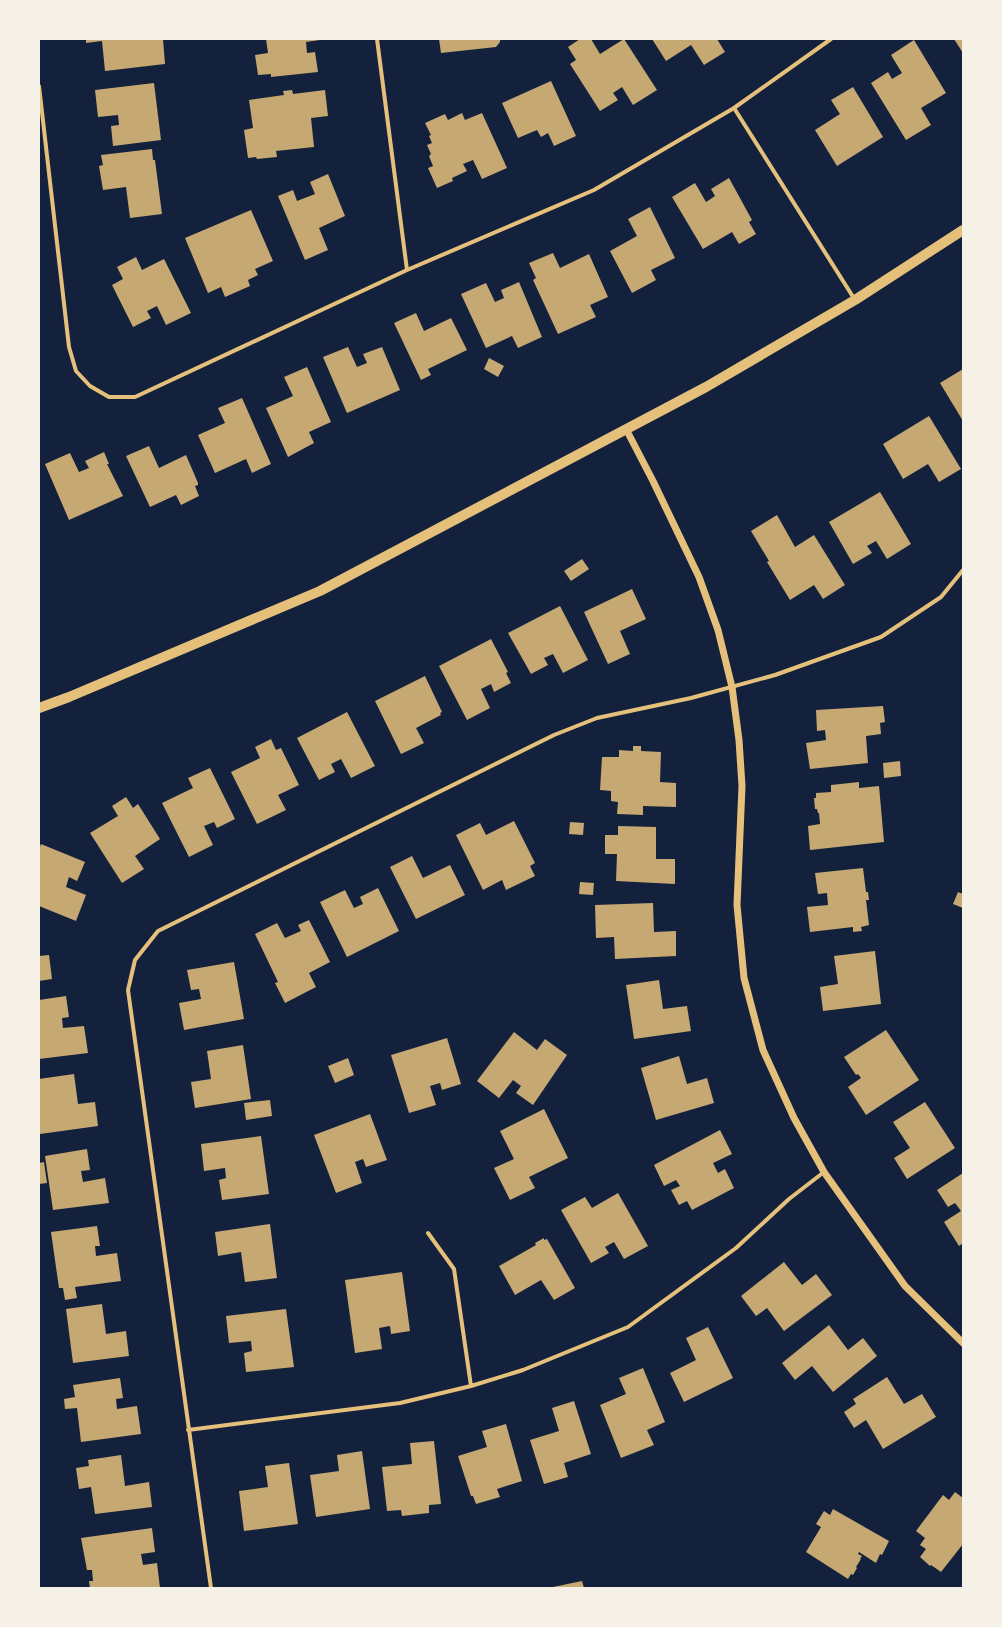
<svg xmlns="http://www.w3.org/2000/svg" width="1002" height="1627" viewBox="0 0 1002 1627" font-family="'Asap Condensed',sans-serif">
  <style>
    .building { fill: #c6a872 }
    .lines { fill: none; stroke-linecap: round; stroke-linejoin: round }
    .minor { stroke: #e5c07b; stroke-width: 4 }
    .tertiary { stroke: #e5c07b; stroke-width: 7 }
    .primary { stroke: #e5c07b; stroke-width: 10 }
  </style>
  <rect width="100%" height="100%" fill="#14213d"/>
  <path class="building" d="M 86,39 L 163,39 L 165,64 L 105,71 L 102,41 L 86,43 Z
    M 266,39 L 327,39 L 306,42 L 307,53 L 315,52 L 318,72 L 271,77 L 271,74 L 258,75 L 255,55 L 268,53 Z
    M 439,39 L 500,39 L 500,42 L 496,47 L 441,53 Z
    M 580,39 L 591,39 L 600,54 L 624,39 L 657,90 L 633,105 L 622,87 L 613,93 L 618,100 L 600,111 L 570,64 L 576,60 L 568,47 Z
    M 652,39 L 717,39 L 725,52 L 704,65 L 691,45 L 666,61 Z
    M 954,39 L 963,39 L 963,53 Z
    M 914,40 L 946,93 L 921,108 L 931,125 L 906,140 L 871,83 L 888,72 L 892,79 L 902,73 L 891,55 Z
    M 551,81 L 576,136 L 554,146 L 548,133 L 541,137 L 537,130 L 518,138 L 502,103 Z
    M 154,83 L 161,140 L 113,146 L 111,126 L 119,125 L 118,115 L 98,117 L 95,90 Z
    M 853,87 L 883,137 L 837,166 L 815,130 L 840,114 L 831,100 Z
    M 292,90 L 293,94 L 325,90 L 328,116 L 311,118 L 314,147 L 276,151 L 277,157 L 257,159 L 256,157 L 248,158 L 244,130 L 253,128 L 249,100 L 284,95 L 283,91 Z
    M 462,113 L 465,120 L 482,113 L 507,168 L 482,179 L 473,160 L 463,164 L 467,171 L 452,178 L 453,181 L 437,188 L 428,168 L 433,166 L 429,156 L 431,154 L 427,145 L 432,143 L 429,136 L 431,135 L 425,123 L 445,114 L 448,120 Z
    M 152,149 L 153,160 L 155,160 L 162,214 L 130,218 L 126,187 L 103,190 L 99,166 L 103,165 L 101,155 Z
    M 328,174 L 345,216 L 319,228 L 328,250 L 305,260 L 278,196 L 293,190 L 297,201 L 315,194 L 310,182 Z
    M 729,178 L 752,220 L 749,222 L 756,234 L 739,244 L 732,232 L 703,249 L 672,197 L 695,183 L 706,202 L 715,196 L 711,189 Z
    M 650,207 L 675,258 L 651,270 L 656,280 L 632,293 L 610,251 L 637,236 L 628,219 Z
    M 251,210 L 273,261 L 255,269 L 258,275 L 248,280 L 250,286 L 225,297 L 221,287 L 208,293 L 185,238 Z
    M 553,253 L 560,268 L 589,254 L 608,297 L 590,305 L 596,317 L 558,334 L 533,280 L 536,278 L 529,263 Z
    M 136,257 L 142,270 L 164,259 L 191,313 L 166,325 L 157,306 L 147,311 L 151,318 L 133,327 L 112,285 L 123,279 L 117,267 Z
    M 519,282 L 542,337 L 518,348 L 512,336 L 486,348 L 461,294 L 486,283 L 495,302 L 504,298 L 501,290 Z
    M 416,313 L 424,331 L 451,318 L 467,350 L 428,369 L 431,375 L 421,380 L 394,323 Z
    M 348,347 L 357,367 L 367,363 L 363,354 L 382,347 L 400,390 L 347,413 L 323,357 Z
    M 489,358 L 504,366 L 498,377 L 484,369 Z
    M 307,367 L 331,422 L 309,432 L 314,443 L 288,457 L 266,408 L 293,396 L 284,377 Z
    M 963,369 L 963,421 L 940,383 Z
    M 242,398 L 271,464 L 252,473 L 246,459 L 215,473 L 198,435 L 225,423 L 218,408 Z
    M 929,416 L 961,469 L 939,482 L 928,464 L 903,479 L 883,444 Z
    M 149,446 L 159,468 L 186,455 L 198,483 L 198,485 L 195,486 L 199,496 L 181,505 L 176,495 L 150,507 L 126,456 Z
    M 104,452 L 109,464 L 107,464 L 123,496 L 69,520 L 45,464 L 70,453 L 79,472 L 89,468 L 85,461 Z
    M 880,492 L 911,544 L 887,559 L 876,541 L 867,546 L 872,553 L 853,564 L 829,522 Z
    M 777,515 L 795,547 L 814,535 L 845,585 L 823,599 L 814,585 L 790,600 L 767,562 L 769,561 L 751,531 Z
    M 582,559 L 589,569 L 571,581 L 564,571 Z
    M 632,589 L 646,619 L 620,631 L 630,654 L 608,664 L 584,612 Z
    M 560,606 L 588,660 L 563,673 L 553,654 L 544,658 L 548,665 L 531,674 L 508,633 Z
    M 491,639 L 508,672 L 506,673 L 511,683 L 494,692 L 491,684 L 481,689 L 490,708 L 467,720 L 439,666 Z
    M 425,676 L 442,712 L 440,713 L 441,715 L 416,728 L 424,743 L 401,754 L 375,701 Z
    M 883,706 L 885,722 L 880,723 L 881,734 L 866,736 L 868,763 L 810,769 L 806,743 L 826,740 L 825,730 L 817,731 L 816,710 Z
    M 347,712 L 375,766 L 351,778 L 341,759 L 331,764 L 335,772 L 319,780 L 297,738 Z
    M 271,739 L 276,750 L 281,748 L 299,785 L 278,795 L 286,810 L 257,824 L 231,772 L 260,758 L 255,747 Z
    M 633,746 L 641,746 L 641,751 L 661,752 L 660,782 L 676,783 L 676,807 L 643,806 L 643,815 L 617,814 L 618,802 L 611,801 L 611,791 L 600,790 L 602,757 L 619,757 L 619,750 L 633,751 Z
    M 900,761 L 901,776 L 884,778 L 883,763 Z
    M 210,768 L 235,819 L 217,828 L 214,822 L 204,826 L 213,845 L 189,857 L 162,803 L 193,788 L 188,778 Z
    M 859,782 L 859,788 L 879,786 L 884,842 L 810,850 L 808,826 L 820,824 L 819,813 L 818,813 L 817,809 L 815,809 L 814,798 L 816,798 L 816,793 L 831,792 L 831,785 Z
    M 126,797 L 133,808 L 138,804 L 160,839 L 135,856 L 144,869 L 122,883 L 90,833 L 118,816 L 112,806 Z
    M 514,821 L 535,863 L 530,866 L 535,876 L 506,890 L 502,880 L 483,890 L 456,835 L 480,823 L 486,835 Z
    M 570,822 L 584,823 L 583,835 L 569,834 Z
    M 618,826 L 656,827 L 656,859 L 675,859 L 675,884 L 616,881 L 617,854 L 605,854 L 605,835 L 618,835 Z
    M 41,844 L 85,862 L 77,881 L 69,877 L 66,887 L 86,895 L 76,921 L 39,906 L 39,849 Z
    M 412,856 L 423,878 L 450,865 L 465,895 L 416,919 L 390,867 Z
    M 863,868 L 866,892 L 868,892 L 869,900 L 866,900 L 869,925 L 861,927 L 862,931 L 853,932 L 853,927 L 810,932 L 807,907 L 828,905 L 827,893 L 818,894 L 815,873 Z
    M 580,882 L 594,883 L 593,895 L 579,894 Z
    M 378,888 L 399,931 L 347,957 L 320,902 L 345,890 L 354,908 L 363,904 L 360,897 Z
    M 958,892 L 963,894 L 963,908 L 953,904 Z
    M 653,903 L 654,932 L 676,931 L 676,956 L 615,959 L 614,937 L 596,938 L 595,905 Z
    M 309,920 L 330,962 L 309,973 L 316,987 L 285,1003 L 275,983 L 278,982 L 255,934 L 277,923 L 285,938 L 301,931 L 298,925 Z
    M 875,951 L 881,1004 L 823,1011 L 820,987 L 838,984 L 834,956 Z
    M 49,955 L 52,979 L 39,981 L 39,956 Z
    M 234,962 L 244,1019 L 184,1030 L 179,1003 L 201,999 L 199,989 L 191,990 L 187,970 Z
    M 659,980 L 663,1009 L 687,1006 L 691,1031 L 634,1039 L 626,985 Z
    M 66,996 L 69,1017 L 62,1018 L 63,1028 L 84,1026 L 88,1053 L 39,1059 L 39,1000 Z
    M 886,1030 L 919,1080 L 866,1115 L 848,1087 L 861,1078 L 858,1074 L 856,1075 L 844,1057 Z
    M 514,1032 L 537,1050 L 545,1039 L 567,1055 L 533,1105 L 516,1093 L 521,1086 L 513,1080 L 499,1098 L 477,1081 Z
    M 447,1038 L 461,1084 L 442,1090 L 440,1083 L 430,1086 L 436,1105 L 409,1113 L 391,1055 Z
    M 243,1045 L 251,1099 L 195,1108 L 191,1082 L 211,1079 L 207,1051 Z
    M 679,1056 L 687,1084 L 707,1078 L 714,1103 L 656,1120 L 641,1068 Z
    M 348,1058 L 354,1075 L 335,1083 L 328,1066 Z
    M 74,1074 L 78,1104 L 95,1102 L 98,1126 L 40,1134 L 39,1079 Z
    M 270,1100 L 272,1116 L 246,1120 L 244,1103 Z
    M 925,1102 L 955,1148 L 907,1179 L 894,1158 L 910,1148 L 893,1122 Z
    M 544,1109 L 568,1158 L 529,1177 L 535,1188 L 510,1200 L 494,1168 L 514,1159 L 500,1131 Z
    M 370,1114 L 387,1160 L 366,1167 L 363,1159 L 355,1162 L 362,1183 L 336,1193 L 314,1135 Z
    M 720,1130 L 732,1154 L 713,1163 L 718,1173 L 725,1169 L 734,1188 L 692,1210 L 687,1201 L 679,1205 L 671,1190 L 680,1186 L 676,1180 L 664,1186 L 654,1165 Z
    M 261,1136 L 269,1194 L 222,1200 L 219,1180 L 226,1178 L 225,1168 L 204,1171 L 201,1144 Z
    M 87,1149 L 90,1170 L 81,1171 L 83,1182 L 105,1178 L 109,1203 L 53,1210 L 45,1156 Z
    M 44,1162 L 47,1183 L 39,1184 L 39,1163 Z
    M 963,1173 L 963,1243 L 959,1246 L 944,1222 L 961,1211 L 955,1203 L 948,1207 L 937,1190 Z
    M 618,1193 L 648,1246 L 624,1259 L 614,1242 L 605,1247 L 609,1253 L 591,1263 L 561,1210 L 585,1197 L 592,1208 Z
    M 270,1224 L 277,1278 L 245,1282 L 241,1252 L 218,1256 L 215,1232 Z
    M 97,1226 L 100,1246 L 95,1246 L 96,1256 L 117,1253 L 121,1281 L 75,1287 L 77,1298 L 65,1300 L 63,1288 L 59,1288 L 51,1232 Z
    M 544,1238 L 544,1240 L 547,1239 L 575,1288 L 554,1300 L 541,1280 L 515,1295 L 499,1266 L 536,1245 L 535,1243 Z
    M 784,1262 L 802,1285 L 816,1274 L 832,1295 L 784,1331 L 767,1308 L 756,1316 L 741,1296 Z
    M 402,1272 L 410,1331 L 391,1334 L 390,1326 L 379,1328 L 382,1349 L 355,1353 L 345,1280 Z
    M 102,1304 L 106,1334 L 126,1331 L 129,1356 L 73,1363 L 66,1309 Z
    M 286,1309 L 294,1367 L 246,1372 L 244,1353 L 252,1351 L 251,1341 L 229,1343 L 226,1316 Z
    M 829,1325 L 848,1350 L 863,1338 L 877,1356 L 833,1392 L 812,1366 L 795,1380 L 782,1363 Z
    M 708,1327 L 733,1378 L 684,1402 L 670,1373 L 696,1360 L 686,1338 Z
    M 643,1368 L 665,1422 L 647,1430 L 654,1445 L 621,1458 L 600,1405 L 626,1394 L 619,1378 Z
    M 887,1377 L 904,1404 L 922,1394 L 936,1417 L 883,1449 L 866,1420 L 854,1428 L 844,1412 L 856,1404 L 853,1399 Z
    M 120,1378 L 123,1398 L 116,1399 L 117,1409 L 137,1406 L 141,1434 L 81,1442 L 77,1408 L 65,1409 L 64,1399 L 75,1397 L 73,1385 Z
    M 574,1401 L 591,1454 L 564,1463 L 568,1477 L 544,1484 L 530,1440 L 559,1431 L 552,1408 Z
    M 506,1424 L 522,1481 L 497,1489 L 500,1497 L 476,1504 L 473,1496 L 471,1496 L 458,1456 L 487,1447 L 482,1431 Z
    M 434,1441 L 441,1504 L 429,1505 L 429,1513 L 402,1516 L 401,1510 L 387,1511 L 382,1467 L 412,1464 L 410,1443 Z
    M 362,1451 L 370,1509 L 316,1517 L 310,1475 L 339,1471 L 337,1455 Z
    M 121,1455 L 125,1486 L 149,1482 L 152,1507 L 95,1514 L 91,1487 L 79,1489 L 76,1468 L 89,1466 L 88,1460 Z
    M 289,1463 L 298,1524 L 244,1531 L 239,1491 L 268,1487 L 265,1466 Z
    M 955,1492 L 963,1498 L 963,1544 L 941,1572 L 931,1565 L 930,1566 L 920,1557 L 926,1549 L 920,1545 L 925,1538 L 916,1531 L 943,1495 L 949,1500 Z
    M 833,1509 L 889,1541 L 882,1555 L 880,1554 L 876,1563 L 859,1552 L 858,1554 L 862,1556 L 860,1559 L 861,1559 L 856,1567 L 857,1568 L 853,1575 L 851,1574 L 848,1579 L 806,1552 L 821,1527 L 816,1524 L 824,1511 L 830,1515 Z
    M 152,1528 L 155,1552 L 141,1554 L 143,1565 L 157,1563 L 160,1588 L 90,1588 L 89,1581 L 93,1581 L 92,1570 L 87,1570 L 81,1538 Z
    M 582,1581 L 584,1588 L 553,1588 L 553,1587 Z"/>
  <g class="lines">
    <path class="minor" d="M 377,39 L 407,270
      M 39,86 L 69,347 L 76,371 L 90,386 L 109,397 L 135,397 L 407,270 L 594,190 L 734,108 L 831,39
      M 734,108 L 855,300
      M 428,1233 L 454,1269 L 471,1386
      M 188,1430 L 400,1403 L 471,1386 L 523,1370 L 628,1327 L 736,1248 L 789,1199 L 824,1172
      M 211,1588 L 128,990 L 135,960 L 158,931 L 554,735 L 597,718 L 691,698 L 775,675 L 881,637 L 941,597 L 963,570"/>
    <path class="tertiary" d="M 626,429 L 653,481 L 699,577 L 718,630 L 732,687 L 739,740 L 742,786 L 737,905 L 744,978 L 763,1050 L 794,1118 L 824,1172 L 905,1286 L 963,1343"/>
    <path class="primary" d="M 39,708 L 69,697 L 320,591 L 706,387 L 855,300 L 963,230"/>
  </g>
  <rect width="1002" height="1627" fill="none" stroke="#f6f1e7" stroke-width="80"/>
</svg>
